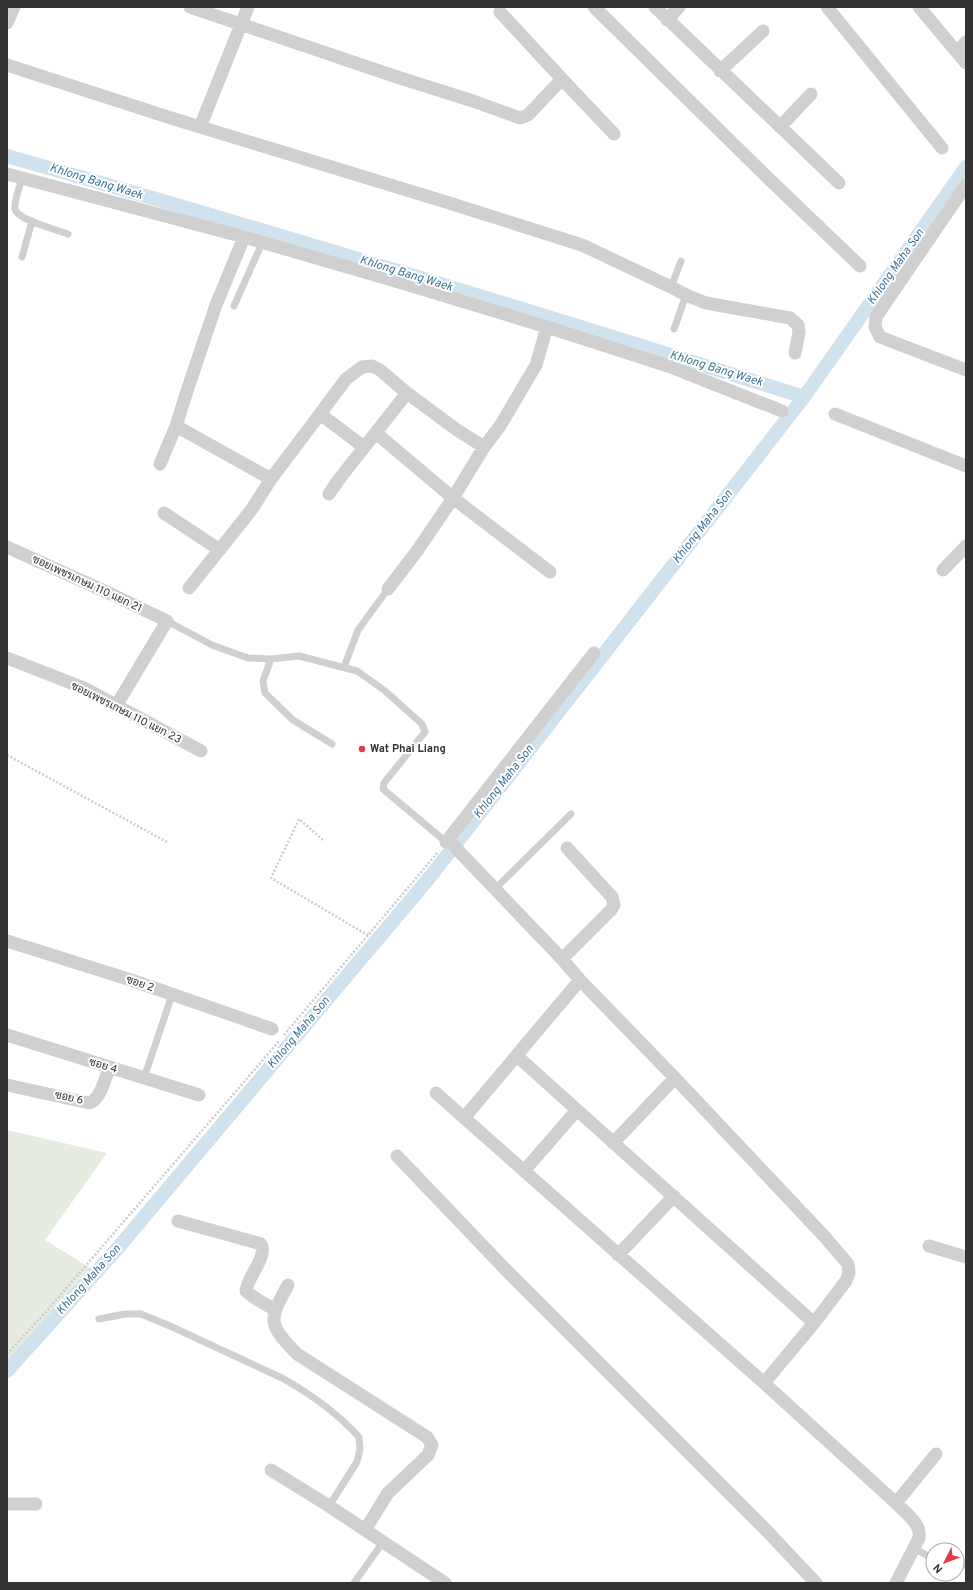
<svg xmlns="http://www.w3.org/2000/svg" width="973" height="1590" viewBox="0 0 973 1590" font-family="Overpass,Sarabun,sans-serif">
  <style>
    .green { fill: #e6ecdf }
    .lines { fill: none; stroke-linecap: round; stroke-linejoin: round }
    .canal { stroke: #cfe2ee; stroke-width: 14 }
    .path { stroke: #cdcdcd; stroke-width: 2.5; stroke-dasharray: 2 2; stroke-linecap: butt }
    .service { stroke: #d0d0d0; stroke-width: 7 }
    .minor { stroke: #d0d0d0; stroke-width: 13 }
    .poi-dot { fill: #e63946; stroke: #fff; stroke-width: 1.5 }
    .labels { text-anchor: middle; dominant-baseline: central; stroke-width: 4; stroke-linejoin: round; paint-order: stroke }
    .street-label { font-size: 11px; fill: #333; stroke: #fff }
    .poi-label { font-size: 11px; font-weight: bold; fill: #333; stroke: #fff; text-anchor: start }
    .water-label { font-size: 12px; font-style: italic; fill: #3f7597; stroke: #fff }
  </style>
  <rect width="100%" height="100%" fill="#fff"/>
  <path class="green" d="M 7,1130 L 107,1153 L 45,1240 L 92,1269 L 7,1364 Z"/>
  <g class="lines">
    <path class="canal" d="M 7,156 C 274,232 539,313 804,397
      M 7,1371 L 117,1249 L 430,877 L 804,397 L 966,167"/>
    <path class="path" d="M 7,755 L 167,842
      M 323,840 L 299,819 L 271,878 L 369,936
      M 284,1035 L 438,852
      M 7,1354 L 45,1313 L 280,1040"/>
    <path class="service" d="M 22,178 C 20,187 14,199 15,209 C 17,220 58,230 68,234
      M 22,257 L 32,221
      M 671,287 L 681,261
      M 234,306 L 262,243
      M 674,329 L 686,295
      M 167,621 L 212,645 L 248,658 L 271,659 L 299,656 L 357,671 L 384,690 L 422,724 L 425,732 L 384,783 L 383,789 L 446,842
      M 271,659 L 263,681 L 265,693 L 293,720 L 332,744
      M 344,667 L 358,630 L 388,589
      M 495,889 L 571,814
      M 144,1078 L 172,995
      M 99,1319 L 125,1314 L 141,1314 L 170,1326 L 282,1378 C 311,1394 337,1413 359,1437 L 360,1449 L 357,1462 L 329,1506
      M 914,1548 L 933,1559
      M 957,1569 L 966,1563
      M 354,1583 L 383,1542"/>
    <path class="minor" d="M 190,7 L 397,77 L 473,101 L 520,118 L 528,115 L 562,79 L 614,134
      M 594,7 L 769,179 L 860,266
      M 655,7 L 839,183
      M 827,7 L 942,148
      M 919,7 L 966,63
      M 500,12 L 562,79
      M 667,20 L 679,7
      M 7,23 L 14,7
      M 957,52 L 966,42
      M 7,65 L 171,118 L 446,202 L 582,245 L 671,287 L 686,295 L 706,303 L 790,318 L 798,325 L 799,332 L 795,353
      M 720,71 L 763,31
      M 200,127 L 248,7
      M 780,127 L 811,94
      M 7,174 L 244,237 L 392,280 L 547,327 L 668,366 L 782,411
      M 966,185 L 876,317 L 875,327 L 880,337 L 966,370
      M 320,414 L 346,379 L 362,367 L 372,366 L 380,370 L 407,393 L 457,430 L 484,447
      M 835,414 L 966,466
      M 176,426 L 271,479
      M 376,433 L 453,498 L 550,572
      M 160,464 L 176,426 L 188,388 L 216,305 L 244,237
      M 329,494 L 340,478 L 407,393
      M 164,513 L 220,550
      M 7,547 L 111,594 L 167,621 L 116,706
      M 943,570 L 966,546
      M 189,588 L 252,509 L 271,479 L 320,414 L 364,447
      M 388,589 L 417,551 L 453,498 L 484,447 L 500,426 L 536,365 L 547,327
      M 594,653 L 446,842 L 451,843 L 562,959 L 580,980 L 675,1078 L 824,1236 L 848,1264 L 849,1273 L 846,1281 L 814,1323 L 764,1383
      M 7,658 L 84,688 L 201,751
      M 7,941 L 131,980 L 272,1029
      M 562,959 L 611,910 L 614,905 L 612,897 L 567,848
      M 7,1035 L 199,1095
      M 517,1056 L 814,1323
      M 7,1085 L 89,1103 C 101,1100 105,1078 109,1068
      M 436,1093 L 764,1383 L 896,1503 C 905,1513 922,1524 919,1538 L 896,1583
      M 464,1118 L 580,980
      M 613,1143 L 675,1078
      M 397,1156 L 509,1273 L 765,1529 L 816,1583
      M 524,1171 L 577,1110
      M 178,1221 L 261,1244 C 268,1257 247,1277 246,1291 L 255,1298 L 275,1310
      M 929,1246 L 966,1257
      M 618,1255 L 674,1196
      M 288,1285 C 268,1321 268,1324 297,1354 L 427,1437 L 432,1445 L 428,1455 L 388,1493 L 365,1530
      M 271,1470 L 329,1506 L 445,1583
      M 896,1503 L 936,1454
      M 7,1504 L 36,1504"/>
  </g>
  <circle class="poi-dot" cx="362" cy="749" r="4"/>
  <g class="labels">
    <g class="street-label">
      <text transform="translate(87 584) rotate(25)">ซอยเพชรเกษม 110 แยก 21</text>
      <text transform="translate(126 713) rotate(27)">ซอยเพชรเกษม 110 แยก 23</text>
      <text transform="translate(140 984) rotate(19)">ซอย 2</text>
      <text transform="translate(103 1066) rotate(17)">ซอย 4</text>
      <text transform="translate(69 1098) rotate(12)">ซอย 6</text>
    </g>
    <g class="poi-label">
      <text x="370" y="749">Wat Phai Liang</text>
    </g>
    <g class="water-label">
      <text transform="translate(96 182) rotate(17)">Khlong Bang Waek</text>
      <text transform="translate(896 267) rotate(-55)">Khlong Maha Son</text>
      <text transform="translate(406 274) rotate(17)">Khlong Bang Waek</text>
      <text transform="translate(716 369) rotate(17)">Khlong Bang Waek</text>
      <text transform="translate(703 527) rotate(-52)">Khlong Maha Son</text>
      <text transform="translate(504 782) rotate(-52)">Khlong Maha Son</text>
      <text transform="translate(299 1033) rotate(-50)">Khlong Maha Son</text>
      <text transform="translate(89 1280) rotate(-48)">Khlong Maha Son</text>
    </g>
  </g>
  <rect width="973" height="1590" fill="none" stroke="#333333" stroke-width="16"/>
  <g transform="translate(945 1562) rotate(228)"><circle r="19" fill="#ffffff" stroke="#adadad"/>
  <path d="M0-3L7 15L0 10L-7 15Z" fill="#e63946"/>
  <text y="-6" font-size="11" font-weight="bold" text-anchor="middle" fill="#333333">N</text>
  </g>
</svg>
